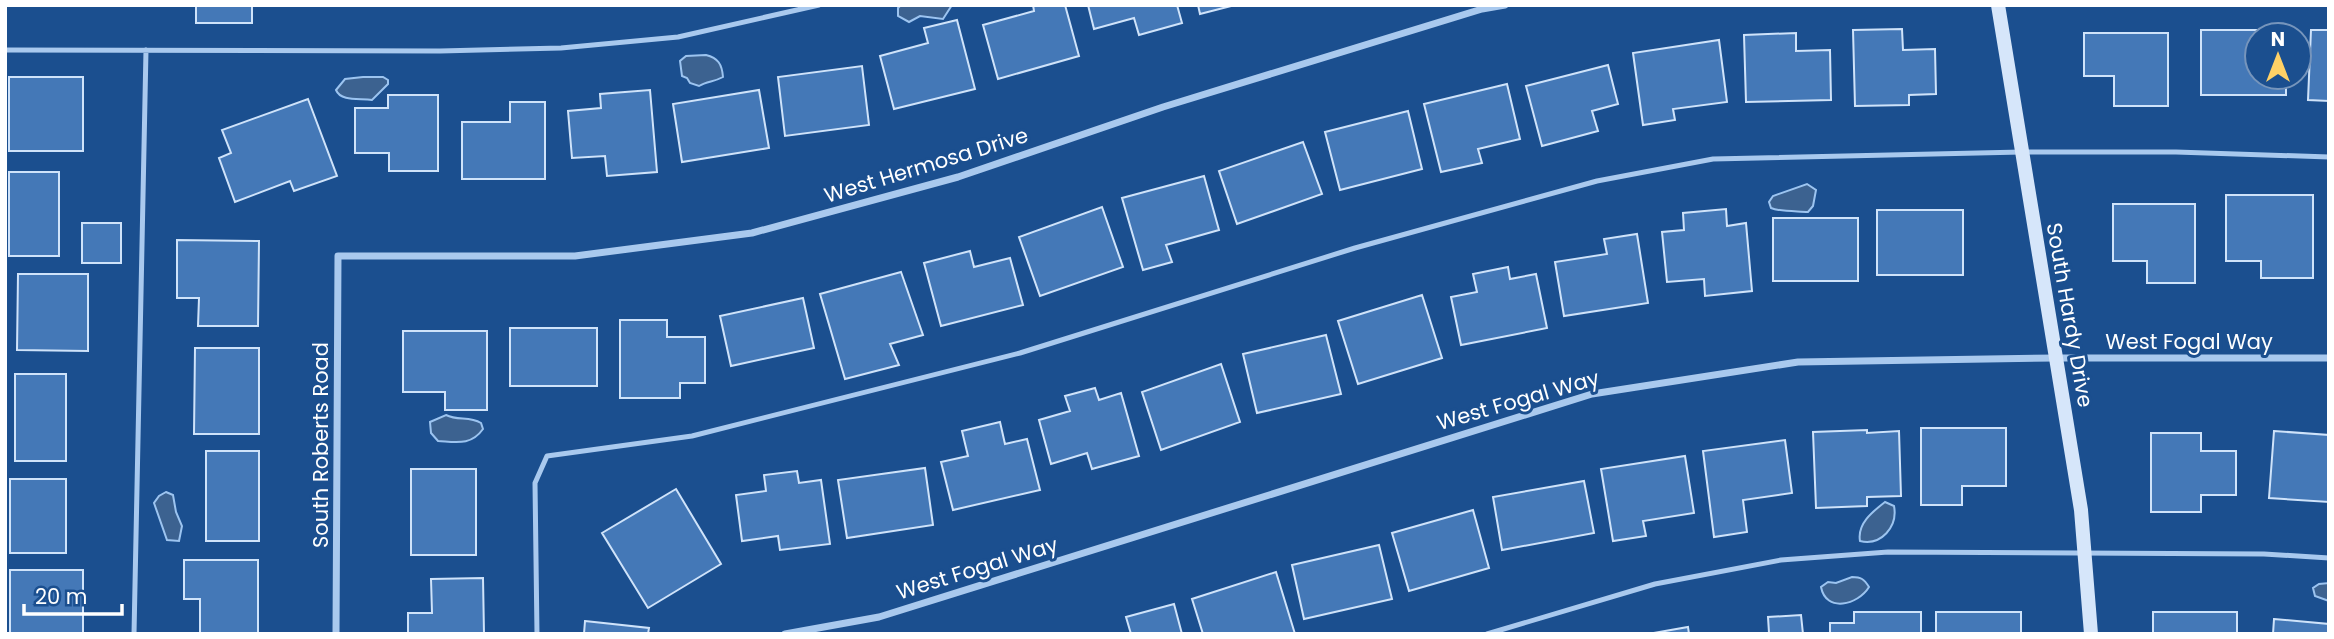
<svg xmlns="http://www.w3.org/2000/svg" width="2334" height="639" viewBox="0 0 2334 639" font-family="Poppins,sans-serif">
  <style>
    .water { fill: #3c6290; stroke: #9cc4f0; stroke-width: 2 }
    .building { fill: #4478b7; stroke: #cfe3fa; stroke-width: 2 }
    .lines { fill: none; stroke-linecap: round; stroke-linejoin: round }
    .lane { stroke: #a9c9ee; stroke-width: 5 }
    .street { stroke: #a9c9ee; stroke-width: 7 }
    .secondary { stroke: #d6e6fa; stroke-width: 14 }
    .labels { text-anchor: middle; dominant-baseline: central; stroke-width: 6; stroke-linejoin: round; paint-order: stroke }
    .street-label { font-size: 21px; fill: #fff; stroke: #1b4f8f }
  </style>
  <rect width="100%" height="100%" fill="#1b4f8f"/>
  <path class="water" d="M 901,5 L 952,5 L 943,19 L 920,16 L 909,22 L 898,16 L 898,8 Z
    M 706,55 C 718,58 722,64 723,77 C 714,82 707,81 699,86 L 690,83 L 687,78 L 682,76 L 680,61 L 686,56 Z
    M 363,77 L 383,77 L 388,80 L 388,84 L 372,100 C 360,98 341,102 336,90 L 345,79 Z
    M 1807,184 L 1816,190 L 1813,206 L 1808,212 C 1798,211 1780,212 1771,208 L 1769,202 L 1773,196 Z
    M 446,415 C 458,421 469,416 481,423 L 483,429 C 471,446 456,442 438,441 L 431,433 L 430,422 Z
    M 166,492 L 173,495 L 176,512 L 182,526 L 179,541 L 167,540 L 154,503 L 159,496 Z
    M 1885,502 L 1894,506 C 1898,527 1881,546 1860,541 C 1857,524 1872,512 1885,502 Z
    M 1852,577 C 1861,577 1864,579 1869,587 C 1858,605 1826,613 1821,587 L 1828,582 L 1836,583 Z
    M 2329,583 L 2329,601 L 2315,596 L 2313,588 L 2319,584 Z"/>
  <path class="building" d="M 196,5 L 252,5 L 252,23 L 196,23 Z
    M 1033,5 L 1065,5 L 1079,56 L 998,79 L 983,25 L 1034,11 Z
    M 1088,5 L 1177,5 L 1182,23 L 1139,35 L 1134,18 L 1094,29 Z
    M 1198,5 L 1235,5 L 1200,14 Z
    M 957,20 L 975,89 L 894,109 L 880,56 L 928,43 L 924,28 Z
    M 1902,29 L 1903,50 L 1935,49 L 1936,94 L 1909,95 L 1909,105 L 1855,106 L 1853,30 Z
    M 2201,30 L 2286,30 L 2286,35 L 2257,35 L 2257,77 L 2286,77 L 2286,95 L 2201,95 Z
    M 2311,30 L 2329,30 L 2329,101 L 2308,100 Z
    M 1796,33 L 1796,51 L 1830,50 L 1831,100 L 1746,102 L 1744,35 Z
    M 2084,33 L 2168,33 L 2168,106 L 2114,106 L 2114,76 L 2084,76 Z
    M 1719,40 L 1727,102 L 1673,109 L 1675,120 L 1643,125 L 1633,53 Z
    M 1608,65 L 1618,104 L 1592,111 L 1598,131 L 1542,146 L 1526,86 Z
    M 862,66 L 869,125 L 785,136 L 778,77 Z
    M 9,77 L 83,77 L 83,151 L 9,151 Z
    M 1507,84 L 1520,139 L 1478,149 L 1482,163 L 1441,172 L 1424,104 Z
    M 650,90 L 657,172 L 607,176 L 605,156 L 572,158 L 568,111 L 601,108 L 600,94 Z
    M 759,90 L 769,148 L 682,162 L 673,104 Z
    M 388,95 L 438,95 L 438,171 L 389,171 L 389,153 L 355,153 L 355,108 L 388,108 Z
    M 308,99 L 337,176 L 294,191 L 290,181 L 235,202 L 219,158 L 231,153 L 222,130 Z
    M 510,102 L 545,102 L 545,179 L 462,179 L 462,122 L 510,122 Z
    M 1408,111 L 1422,169 L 1340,190 L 1325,132 Z
    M 1303,142 L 1322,194 L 1237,224 L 1219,171 Z
    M 9,172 L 59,172 L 59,256 L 9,256 Z
    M 1204,176 L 1219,230 L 1166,245 L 1172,262 L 1143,270 L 1122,198 Z
    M 2226,195 L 2313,195 L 2313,278 L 2261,278 L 2261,261 L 2226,261 Z
    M 2113,204 L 2195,204 L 2195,283 L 2147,283 L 2147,261 L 2113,261 Z
    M 1102,207 L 1123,267 L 1040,296 L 1019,237 Z
    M 1726,209 L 1727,226 L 1746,223 L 1752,291 L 1705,296 L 1704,279 L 1667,282 L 1662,232 L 1684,230 L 1683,213 Z
    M 1877,210 L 1963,210 L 1963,275 L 1877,275 Z
    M 1773,218 L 1858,218 L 1858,281 L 1773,281 Z
    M 82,223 L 121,223 L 121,263 L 82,263 Z
    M 1637,234 L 1648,303 L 1564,316 L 1555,262 L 1607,254 L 1604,239 Z
    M 177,240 L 259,241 L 258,326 L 198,326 L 199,298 L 177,298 Z
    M 970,251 L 974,267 L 1010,258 L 1023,305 L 941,326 L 924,263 Z
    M 1508,267 L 1510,279 L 1536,274 L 1547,328 L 1461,345 L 1451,297 L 1477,292 L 1473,274 Z
    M 901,272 L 923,335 L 890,344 L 899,365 L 845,379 L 820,294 Z
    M 18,274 L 88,274 L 88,351 L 17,350 Z
    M 1422,295 L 1442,358 L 1358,384 L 1338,321 Z
    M 803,298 L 814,348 L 731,366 L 720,316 Z
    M 620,320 L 667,320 L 667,337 L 705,337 L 705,383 L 680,383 L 680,398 L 620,398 Z
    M 510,328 L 597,328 L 597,386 L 510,386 Z
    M 403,331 L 487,331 L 487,410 L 445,410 L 445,392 L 403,392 Z
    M 1326,335 L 1341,394 L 1257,413 L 1243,354 Z
    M 195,348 L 259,348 L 259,434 L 194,434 Z
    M 1221,364 L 1240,422 L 1161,450 L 1142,392 Z
    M 15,374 L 66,374 L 66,461 L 15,461 Z
    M 1095,388 L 1099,400 L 1121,393 L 1139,456 L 1092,469 L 1087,453 L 1051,464 L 1039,420 L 1070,411 L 1065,396 Z
    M 1000,422 L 1005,444 L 1027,439 L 1040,490 L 953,510 L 941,462 L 968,456 L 962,431 Z
    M 1921,428 L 2006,428 L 2006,486 L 1962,486 L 1962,505 L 1921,505 Z
    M 1867,430 L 1867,433 L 1899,431 L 1901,496 L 1867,497 L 1867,506 L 1816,508 L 1813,432 Z
    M 2274,431 L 2329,435 L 2329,502 L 2269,498 Z
    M 2151,433 L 2201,433 L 2201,451 L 2236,451 L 2236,495 L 2201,495 L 2201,512 L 2151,512 Z
    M 1785,440 L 1792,493 L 1743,500 L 1747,532 L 1714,537 L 1703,451 Z
    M 206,451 L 259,451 L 259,541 L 206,541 Z
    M 1685,456 L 1694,513 L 1643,521 L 1646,536 L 1613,541 L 1601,469 Z
    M 925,468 L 933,525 L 847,538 L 838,480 Z
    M 411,469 L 476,469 L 476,555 L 411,555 Z
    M 797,471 L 799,483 L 821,480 L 830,544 L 780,550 L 778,536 L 742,541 L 736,495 L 766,491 L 764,475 Z
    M 10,479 L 66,479 L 66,553 L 10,553 Z
    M 1584,481 L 1594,533 L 1502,550 L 1493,497 Z
    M 676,489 L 721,564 L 648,608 L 602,533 Z
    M 1473,510 L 1489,568 L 1409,591 L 1392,533 Z
    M 1379,545 L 1392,599 L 1304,619 L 1292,565 Z
    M 184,560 L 258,560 L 258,634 L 200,634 L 200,599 L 184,599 Z
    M 10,570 L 83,570 L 83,634 L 10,634 Z
    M 1276,572 L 1295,634 L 1203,634 L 1192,599 Z
    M 483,578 L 484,634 L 408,634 L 408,613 L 432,613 L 431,579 Z
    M 1174,604 L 1182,634 L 1131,634 L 1126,617 Z
    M 1854,612 L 1921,612 L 1921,634 L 1830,634 L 1830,623 L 1854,623 Z
    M 1936,612 L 2021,612 L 2021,634 L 1936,634 Z
    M 2153,612 L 2237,612 L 2237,634 L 2153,634 Z
    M 1801,615 L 1803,634 L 1756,634 L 1769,633 L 1768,617 Z
    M 2274,619 L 2329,624 L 2329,634 L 2273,634 Z
    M 585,621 L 649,628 L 648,634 L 584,634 Z
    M 1688,627 L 1689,634 L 1648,634 Z"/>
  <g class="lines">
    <path class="lane" d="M 5,50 L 440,51 L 561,48 L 678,37 L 819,5
      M 134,634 L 146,50
      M 537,634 L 535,483 L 547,456 L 692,436 L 1020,353 L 1355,248 L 1597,181 L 1713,159 L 2022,152 L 2176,152 L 2329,157
      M 1487,634 L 1655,584 L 1781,560 L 1888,552 L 2264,554 L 2329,558"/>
    <path class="street" d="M 336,634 L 338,256 L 575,256 L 752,233 L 958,177 L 1163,107 L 1482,9 L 1505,5
      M 785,634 L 879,617 L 1592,394 L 1798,362 L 2056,358 L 2329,358"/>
    <path class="secondary" d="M 1998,5 L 2081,510 L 2091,634"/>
  </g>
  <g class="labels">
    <g class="street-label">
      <text transform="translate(926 165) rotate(-17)">West Hermosa Drive</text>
      <text transform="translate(2070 315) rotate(80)">South Hardy Drive</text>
      <text x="2189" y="341">West Fogal Way</text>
      <text transform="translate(1518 400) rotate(-16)">West Fogal Way</text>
      <text transform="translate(320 445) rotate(-90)">South Roberts Road</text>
      <text transform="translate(977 568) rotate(-17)">West Fogal Way</text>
    </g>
  </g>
  <rect width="2334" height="639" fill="none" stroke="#ffffff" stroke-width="14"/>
  <g transform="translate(2278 56)"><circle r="33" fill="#1b4f8f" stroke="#7695bc" stroke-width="2"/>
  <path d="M0-5L12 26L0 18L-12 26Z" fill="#ffd166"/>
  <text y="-10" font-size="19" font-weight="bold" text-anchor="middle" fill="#ffffff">N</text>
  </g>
  <path d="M24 604v10h98v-10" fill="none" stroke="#ffffff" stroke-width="3.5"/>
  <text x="35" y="604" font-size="21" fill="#ffffff" stroke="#1b4f8f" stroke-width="5" paint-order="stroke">20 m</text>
</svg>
